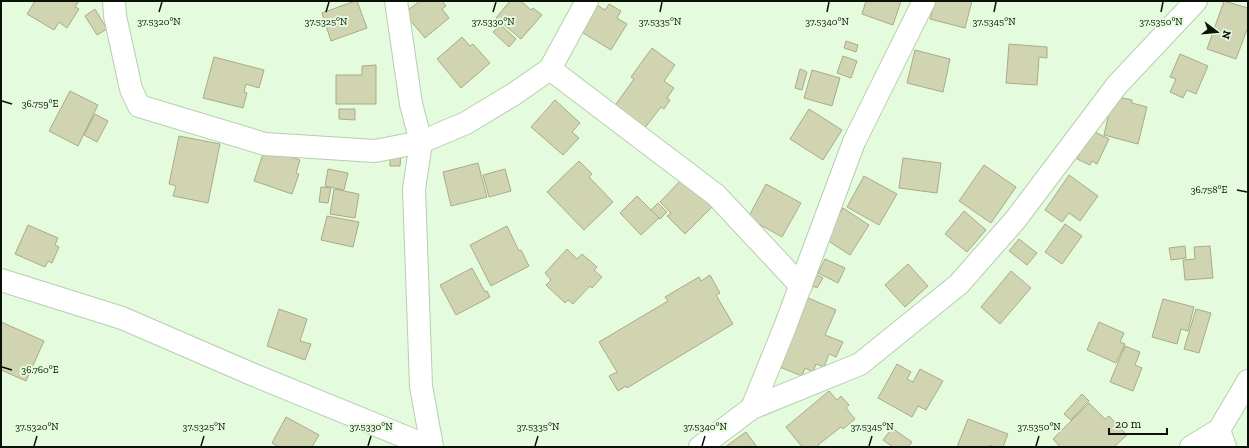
<svg xmlns="http://www.w3.org/2000/svg" width="1249" height="448" viewBox="0 0 1249 448" font-family="'Zilla Slab',serif">
  <style>
    .building { fill: #d1d4b0; stroke: #a9ab89 }
    .lines { fill: none; stroke-linecap: round; stroke-linejoin: round }
    .minor-casing { stroke: #b7ceb0; stroke-width: 24 }
    .minor { stroke: #fff; stroke-width: 22 }
    .ticks { fill: none; stroke: #0a1107; stroke-width: 1.5 }
    .ticks-label { font-size: 10px; text-anchor: middle; fill: #0a1107; stroke: #e4fcdd; stroke-width: 4; stroke-linejoin: round; paint-order: stroke }
  </style>
  <rect width="100%" height="100%" fill="#e4fcdd"/>
  <path class="building" d="M 35,1 L 79,1 L 75,7 L 79,9 L 67,28 L 59,22 L 54,30 L 27,14 Z
    M 355,1 L 357,1 L 367,28 L 331,41 L 322,13 Z
    M 420,1 L 442,1 L 446,6 L 442,9 L 449,18 L 425,38 L 404,13 Z
    M 510,1 L 521,1 L 531,10 L 533,8 L 542,15 L 521,39 L 496,18 Z
    M 866,1 L 901,1 L 893,25 L 862,14 Z
    M 935,1 L 972,1 L 965,28 L 930,19 Z
    M 1224,1 L 1248,8 L 1248,27 L 1236,59 L 1207,49 Z
    M 609,4 L 621,11 L 617,18 L 627,24 L 611,50 L 580,31 L 597,5 L 605,10 Z
    M 95,9 L 107,29 L 97,35 L 85,16 Z
    M 501,25 L 516,39 L 509,47 L 493,32 Z
    M 462,37 L 470,46 L 473,44 L 490,63 L 461,88 L 437,59 Z
    M 846,41 L 858,45 L 856,52 L 844,48 Z
    M 1009,44 L 1047,47 L 1047,58 L 1039,57 L 1037,85 L 1006,83 Z
    M 652,48 L 675,65 L 664,81 L 674,88 L 667,98 L 670,100 L 664,109 L 661,107 L 644,129 L 614,107 L 634,79 L 631,77 Z
    M 915,50 L 950,59 L 943,92 L 907,83 Z
    M 1180,54 L 1208,66 L 1196,94 L 1187,90 L 1183,98 L 1170,92 L 1176,79 L 1170,77 Z
    M 843,56 L 857,61 L 851,78 L 837,73 Z
    M 214,57 L 264,70 L 259,88 L 246,84 L 244,92 L 247,93 L 243,108 L 203,98 Z
    M 376,65 L 376,104 L 336,104 L 336,75 L 362,75 L 362,66 Z
    M 800,69 L 807,72 L 802,90 L 795,88 Z
    M 812,70 L 840,78 L 832,106 L 804,98 Z
    M 70,91 L 98,105 L 78,146 L 49,131 Z
    M 1113,96 L 1132,100 L 1132,103 L 1147,107 L 1138,144 L 1104,135 Z
    M 555,100 L 580,123 L 572,132 L 579,138 L 563,155 L 531,127 Z
    M 339,109 L 355,109 L 355,120 L 339,119 Z
    M 809,109 L 842,130 L 823,160 L 790,139 Z
    M 95,114 L 108,121 L 97,142 L 84,135 Z
    M 1091,130 L 1109,139 L 1097,164 L 1092,161 L 1090,165 L 1077,159 Z
    M 179,136 L 220,144 L 208,203 L 173,196 L 176,186 L 169,184 Z
    M 264,151 L 278,152 L 300,160 L 296,173 L 299,174 L 292,194 L 254,181 Z
    M 390,153 L 401,154 L 400,166 L 390,166 Z
    M 903,158 L 941,163 L 937,193 L 899,188 Z
    M 579,161 L 592,174 L 589,177 L 613,202 L 584,230 L 547,192 Z
    M 478,163 L 487,197 L 451,206 L 443,172 Z
    M 984,165 L 1016,187 L 991,223 L 959,201 Z
    M 328,169 L 348,173 L 344,190 L 325,186 Z
    M 505,169 L 511,191 L 489,197 L 483,175 Z
    M 1069,175 L 1098,196 L 1080,221 L 1069,213 L 1062,222 L 1045,210 Z
    M 864,176 L 897,194 L 879,225 L 847,207 Z
    M 681,180 L 713,206 L 685,234 L 667,216 L 671,213 L 660,202 Z
    M 766,184 L 801,203 L 782,237 L 748,218 Z
    M 321,187 L 331,188 L 328,203 L 319,202 Z
    M 334,189 L 359,194 L 355,218 L 330,214 Z
    M 637,196 L 659,218 L 641,235 L 620,213 Z
    M 658,203 L 667,212 L 660,219 L 651,210 Z
    M 843,208 L 869,225 L 850,255 L 824,238 Z
    M 964,211 L 986,230 L 967,252 L 945,234 Z
    M 327,216 L 359,222 L 353,247 L 321,240 Z
    M 1065,224 L 1082,236 L 1062,264 L 1045,252 Z
    M 28,225 L 58,238 L 55,245 L 59,247 L 52,263 L 48,261 L 45,267 L 15,254 Z
    M 507,226 L 519,251 L 521,250 L 529,266 L 491,286 L 470,245 Z
    M 1019,239 L 1037,253 L 1027,265 L 1009,251 Z
    M 1185,246 L 1186,258 L 1171,260 L 1169,248 Z
    M 1210,246 L 1213,278 L 1185,280 L 1183,260 L 1195,259 L 1194,247 Z
    M 567,249 L 577,259 L 582,254 L 597,267 L 594,270 L 602,277 L 592,288 L 590,286 L 573,304 L 568,300 L 565,303 L 546,285 L 551,280 L 545,273 Z
    M 825,259 L 845,268 L 838,283 L 818,273 Z
    M 908,264 L 928,286 L 905,307 L 885,285 Z
    M 472,268 L 485,292 L 487,291 L 490,297 L 456,315 L 440,285 Z
    M 1011,271 L 1031,288 L 1000,324 L 981,307 Z
    M 812,272 L 823,278 L 817,288 L 807,283 Z
    M 710,275 L 720,293 L 716,295 L 733,324 L 627,388 L 626,386 L 618,391 L 609,376 L 617,372 L 599,342 L 668,301 L 665,297 L 699,277 L 701,281 Z
    M 806,297 L 836,310 L 825,335 L 843,342 L 836,357 L 829,354 L 824,367 L 816,364 L 813,372 L 805,368 L 802,376 L 777,366 Z
    M 1163,299 L 1194,307 L 1188,331 L 1181,329 L 1177,344 L 1152,337 Z
    M 279,309 L 307,319 L 300,341 L 311,344 L 305,360 L 267,346 Z
    M 1196,309 L 1211,313 L 1199,353 L 1184,349 Z
    M 1,322 L 44,341 L 26,381 L 1,370 Z
    M 1099,322 L 1124,333 L 1120,342 L 1125,344 L 1116,363 L 1087,350 Z
    M 1125,346 L 1140,352 L 1135,365 L 1142,368 L 1133,391 L 1110,382 Z
    M 897,364 L 911,372 L 907,379 L 913,382 L 920,369 L 943,381 L 926,410 L 918,406 L 912,417 L 878,398 Z
    M 829,391 L 837,400 L 841,396 L 849,405 L 846,408 L 855,419 L 843,429 L 841,427 L 818,445 L 820,447 L 802,447 L 786,427 Z
    M 1082,394 L 1089,401 L 1071,420 L 1064,414 Z
    M 1089,403 L 1105,419 L 1109,416 L 1127,435 L 1114,447 L 1060,447 L 1053,439 Z
    M 286,417 L 319,435 L 312,447 L 279,447 L 272,443 Z
    M 968,419 L 1008,434 L 1003,447 L 994,447 L 990,445 L 990,447 L 957,447 Z
    M 892,428 L 912,442 L 908,447 L 893,447 L 883,440 Z
    M 746,432 L 757,447 L 725,447 Z"/>
  <g class="lines">
    <defs>
      <path id="minor" d="M 114,1 L 115,16 L 131,89 L 139,106 L 265,144 L 375,151 L 421,142 L 466,123 L 514,94 L 550,69 L 587,1
        M 396,1 L 411,104 L 421,142 L 414,189 L 421,386 L 432,447
        M 550,69 L 716,195 L 801,286
        M 1,280 L 122,318 L 254,375 L 430,447
        M 752,408 L 860,364 L 959,284 L 1016,219 L 1117,85 L 1196,1
        M 1219,430 L 1225,447
        M 700,447 L 752,408 L 785,327 L 854,142 L 924,1
        M 1191,447 L 1219,430 L 1248,381"/>
    </defs>
    <use href="#minor" class="minor-casing"/>
    <use href="#minor" class="minor"/>
  </g>
  <path class="ticks" d="M 159,12 L 162,2M 326,12 L 329,2M 493,12 L 496,2M 660,12 L 662,2M 827,12 L 829,2M 994,12 L 996,2M 1161,12 L 1163,2M 2,101 L 12,104M 1237,190 L 1247,192M 2,367 L 12,370M 34,446 L 37,436M 201,446 L 204,436M 368,446 L 371,436M 535,446 L 538,436M 702,446 L 705,436M 869,446 L 872,436M 1036,446 L 1039,436"/>
  <g class="ticks-label">
    <text x="159" y="25">37.5320°N</text>
    <text x="326" y="25">37.5325°N</text>
    <text x="493" y="25">37.5330°N</text>
    <text x="660" y="25">37.5335°N</text>
    <text x="827" y="25">37.5340°N</text>
    <text x="994" y="25">37.5345°N</text>
    <text x="1161" y="25">37.5350°N</text>
    <text x="40" y="107">36.759°E</text>
    <text x="1209" y="193">36.758°E</text>
    <text x="40" y="373">36.760°E</text>
    <text x="37" y="430">37.5320°N</text>
    <text x="204" y="430">37.5325°N</text>
    <text x="371" y="430">37.5330°N</text>
    <text x="872" y="430">37.5345°N</text>
    <text x="538" y="430">37.5335°N</text>
    <text x="705" y="430">37.5340°N</text>
    <text x="1039" y="430">37.5350°N</text>
  </g>
  <rect width="1249" height="448" fill="none" stroke="#0a1107" stroke-width="4"/>
  <g transform="translate(1217 32) rotate(106)" stroke="#e4fcdd" stroke-width="3" paint-order="stroke">
  <path d="M0-3L7 15L0 10L-7 15Z" fill="#0a1107"/>
  <text y="-6" font-size="11" font-weight="bold" text-anchor="middle" fill="#0a1107">N</text>
  </g>
  <path d="M1109 428v6h58v-6" fill="none" stroke="#0a1107" stroke-width="2"/>
  <text x="1115" y="428" font-size="12" fill="#0a1107" stroke="#e4fcdd" stroke-width="3" paint-order="stroke">20 m</text>
</svg>
